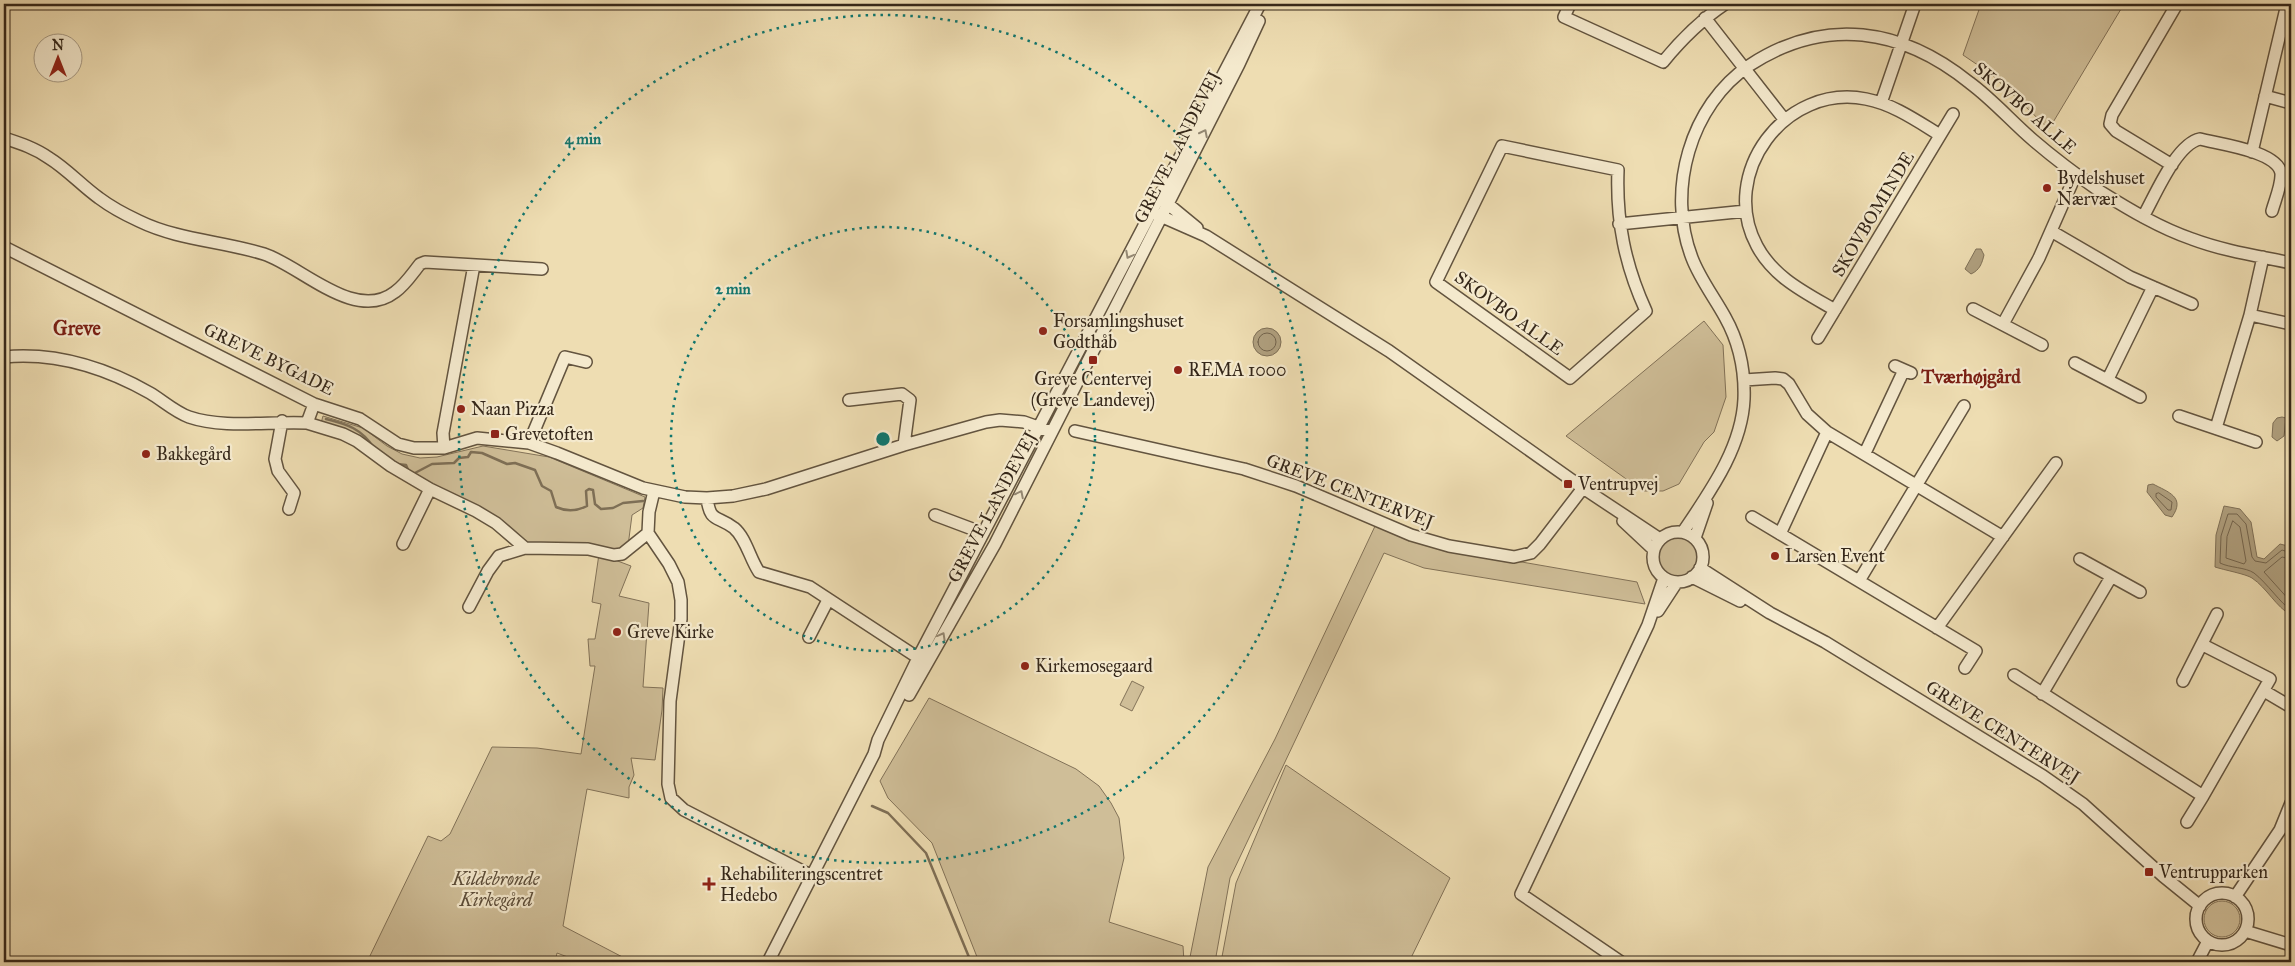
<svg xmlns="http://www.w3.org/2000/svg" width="2295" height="966" viewBox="0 0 2295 966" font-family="'IM FELL Great Primer',serif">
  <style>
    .green { fill: #cfbe98; stroke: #827258 }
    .water { fill: #af9f7e; stroke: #7e6f56 }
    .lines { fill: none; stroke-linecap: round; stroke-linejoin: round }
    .shore { stroke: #72634c; stroke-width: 1 }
    .stream { stroke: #7e6f56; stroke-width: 2.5 }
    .minor-casing { stroke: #63543f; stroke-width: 14 }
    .minor { stroke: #f4e9cd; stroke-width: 11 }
    .oneway { stroke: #948873 }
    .ring { fill: none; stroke: #0f766e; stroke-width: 2.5; stroke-dasharray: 2.5 5 }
    .poi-dot { fill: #8f2418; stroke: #f4e9cd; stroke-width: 2 }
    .labels { text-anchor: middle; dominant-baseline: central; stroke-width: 4.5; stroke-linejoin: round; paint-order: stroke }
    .street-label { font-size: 18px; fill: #352719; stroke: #f4e9cd }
    .poi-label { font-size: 18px; fill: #352719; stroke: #f4e9cd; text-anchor: start }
    .park-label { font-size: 18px; font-style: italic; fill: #5c4d39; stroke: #f4e9cd }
    .neighbourhood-label { font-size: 19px; font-weight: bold; fill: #7a1f14; stroke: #f4e9cd }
    .quarter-label { font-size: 20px; font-weight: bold; fill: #7a1f14; stroke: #f4e9cd }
    .centre { fill: #0f766e; stroke: #f4e9cd; stroke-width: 2.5 }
    .ring-label { font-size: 15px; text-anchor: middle; font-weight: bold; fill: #0f766e; stroke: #f4e9cd; stroke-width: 4.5; stroke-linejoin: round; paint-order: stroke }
  </style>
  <rect width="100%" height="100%" fill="#eeddb2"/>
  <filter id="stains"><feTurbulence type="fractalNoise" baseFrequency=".004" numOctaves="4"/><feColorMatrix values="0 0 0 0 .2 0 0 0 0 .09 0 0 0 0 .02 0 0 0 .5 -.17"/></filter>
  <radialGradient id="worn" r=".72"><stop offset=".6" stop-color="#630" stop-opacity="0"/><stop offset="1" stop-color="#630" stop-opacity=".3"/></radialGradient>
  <path class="green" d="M 1981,4 L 2124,4 L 2049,129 L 1991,74 L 1963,55 Z
    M 1704,321 L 1723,345 L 1726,397 L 1714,432 L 1704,442 L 1679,484 L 1663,491 L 1643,491 L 1566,436 Z
    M 323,416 L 363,428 L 387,446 L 402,454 L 420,458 L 437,457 L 483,446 L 549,457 L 645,497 L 643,508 L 632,515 L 628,546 L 621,551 L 526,545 L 321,423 Z
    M 1376,524 L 1441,548 L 1637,582 L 1645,604 L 1424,568 L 1384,553 L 1230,878 L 1215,962 L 1189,962 L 1208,867 L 1275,739 Z
    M1656 557a23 23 0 1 1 46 0a23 23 0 1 1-46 0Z
    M 599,554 L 631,566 L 619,596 L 649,603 L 643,687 L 663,688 L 662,710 L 655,760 L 631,758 L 634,775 L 629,787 L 629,798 L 587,789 L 563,926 L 632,962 L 581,962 L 557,953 L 555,962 L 367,962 L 428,836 L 441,841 L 450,834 L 492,747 L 537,748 L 581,754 L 595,666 L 590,666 L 588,639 L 595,639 L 601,604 L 592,602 Z
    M 1132,681 L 1144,687 L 1132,711 L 1120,705 Z
    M 929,698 L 1076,769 L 1099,786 L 1111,803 L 1119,818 L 1124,858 L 1109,922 L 1183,946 L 1184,962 L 979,962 L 932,843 L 888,798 L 880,781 Z
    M 1286,765 L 1450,878 L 1409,962 L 1221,962 L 1236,883 Z
    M2204 919a18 18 0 1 1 36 0a18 18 0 1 1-36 0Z"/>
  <path class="water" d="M 1976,249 L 1981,249 L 1984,255 C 1982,263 1980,270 1971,274 L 1965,269 Z
    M1253 342a14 14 0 1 1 28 0a14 14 0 1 1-28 0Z
    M 2282,417 L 2286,418 L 2284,436 L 2277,441 L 2272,437 L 2273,423 L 2277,418 Z
    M 2153,484 C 2168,492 2186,497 2172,517 L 2165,515 L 2147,492 L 2148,485 Z
    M 2224,506 L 2240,509 L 2251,522 L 2257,557 L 2264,559 L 2280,544 L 2288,546 L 2291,550 L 2291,615 C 2276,607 2267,588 2252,578 C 2246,574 2224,570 2215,567 L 2216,535 Z"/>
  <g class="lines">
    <path class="shore" d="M1258 342a9 9 0 1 1 18 0a9 9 0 1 1-18 0Z
      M 2159,493 L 2172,502 L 2171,510 L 2168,510 L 2156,497 L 2156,494 Z
      M 2233,521 L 2240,527 L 2246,561 L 2244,564 L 2226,558 L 2227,537 Z
      M 2291,553 L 2282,550 L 2266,563 L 2255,561 L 2252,557 L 2246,524 L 2237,514 L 2228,514 L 2221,536 L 2220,563 C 2230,568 2245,567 2254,573 C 2267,583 2281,604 2291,610
      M 2291,559 L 2282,557 L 2264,572 L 2291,602"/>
    <path class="stream" d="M 326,419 C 347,424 362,429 374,448
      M 397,464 L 406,465 L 409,472 L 413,474 L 432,464 L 454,463 L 459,458 L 468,457 L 471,452 L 482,453 L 507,464 L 515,463 L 535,470 L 542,486 L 551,491 L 556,507 C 567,512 577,511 587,506 L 586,491 L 589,489 L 593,490 L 595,504 L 601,509 L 613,508 L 623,503 L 643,501
      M 872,806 L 888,813 L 926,853 L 971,962"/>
    <defs>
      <path id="minor" d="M 1570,4 L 1564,17 L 1663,62 C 1681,40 1701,20 1725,4
        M 1705,18 L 1784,119
        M 2265,96 L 2291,103
        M 1881,103 L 1915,4
        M 4,138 C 19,143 35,148 49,158 C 67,169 82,186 99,198 C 111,207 126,215 139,221 C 178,240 222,241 264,254 C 301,266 355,323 395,292 C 405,285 412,274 420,264 L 425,262 L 542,269
        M 1502,146 L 1618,170 C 1616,221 1625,265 1646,311 L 1570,378 L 1436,282 Z
        M 2252,152 L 2287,4
        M 2172,165 L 2116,131 L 2110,124 L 2112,115 L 2177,4
        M 1163,200 L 1197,228
        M 1156,214 L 1206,236 L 1389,351 L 1583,488 L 1660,539
        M 2143,217 C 2155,196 2176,144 2200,139 C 2219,144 2277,151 2281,173 C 2282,184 2275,200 2272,211
        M 1619,224 L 1746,211
        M 2051,231 L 2130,277 L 2192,304
        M 4,247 L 314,404 L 360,419 L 398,444 L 414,448 L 444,448 L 477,438 L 529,443 L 557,453 L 643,488 L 685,497 L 707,498 L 733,496 L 766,489 L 904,445 L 986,422 L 1000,420 L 1024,422 L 1052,432
        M 1973,309 L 2042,345
        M 1835,310 C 1806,293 1774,278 1757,246 C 1718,174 1785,83 1866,99 C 1893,104 1917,121 1940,135
        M 2250,315 L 2291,324
        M 2003,324 L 2039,258 L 2076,174
        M 1818,338 L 1953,114
        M 4,357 C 56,352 104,367 150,393 C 162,400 175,412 189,417 C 224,429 270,421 307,423
        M 2075,363 L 2140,397
        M 1895,366 L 1911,373
        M 2108,379 L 2153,287
        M 1744,380 L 1775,378 L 1783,379 L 1789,384 L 1807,414 L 1827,432 L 2003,537
        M 849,400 L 902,394 L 910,400 L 904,445
        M 314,404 L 307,423 L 343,434 L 357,441 L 391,466 L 430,489 L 476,511 L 496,523 L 525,548
        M 2179,416 L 2256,442
        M 282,421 L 275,459 L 278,471 L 294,493 L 289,509
        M 2216,428 L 2250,315 L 2263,257
        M 1075,431 L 1244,469 L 1296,486 L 1411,535 L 1449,546 L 1514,557 L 1531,553 L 1540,544 L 1583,488
        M 529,443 L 565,357 L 586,362
        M 444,448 L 443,433 L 474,265
        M 1865,453 L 1904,370
        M 654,491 L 649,512 L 648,533 L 669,564 L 678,582 L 681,600 L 681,619 L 670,701 L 668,784 L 671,798 L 684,810 L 812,876
        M 707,498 C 710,523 717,515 734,528 C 746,538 750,559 759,572 L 810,587 L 923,661
        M 935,515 L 983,533
        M 1752,517 L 1976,651 L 1965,668
        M 1623,521 L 1654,550
        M 1683,532 C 1709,493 1742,448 1744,399 C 1745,371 1739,342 1725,317 C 1714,297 1700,279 1692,258 C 1666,191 1690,105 1750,65 C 1825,16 1902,28 1970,83 C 1993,100 2012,122 2033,140 C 2055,159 2078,176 2101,192 C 2130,210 2160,228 2192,239 C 2224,251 2258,256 2291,263
        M1653 557a25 25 0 1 1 50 0a25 25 0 1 1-50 0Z
        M 1780,534 L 1827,432
        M 1695,538 L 1707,503
        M 403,544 L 430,489
        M 2080,559 L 2140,592
        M 1700,568 L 1770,613 L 1825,642 L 2043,776 L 2083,804 L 2163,876 L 2200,906
        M 1692,577 L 1740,601
        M 1859,581 L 1964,406
        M 469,607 L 488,571 L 499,556 L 525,548 L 588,549 L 614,555 L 622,554 L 648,533
        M 1658,611 L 1677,582
        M 1937,628 L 2056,463
        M 809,637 L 828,600
        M 2014,675 L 2203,796 L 2270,679 L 2203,645
        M 2183,681 L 2217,614
        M 2264,691 L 2291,707
        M 2042,694 L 2111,577
        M 909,695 L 995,544 L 1239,64 L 1259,21
        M 2187,822 L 2203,796
        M2196 919a26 26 0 1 1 52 0a26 26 0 1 1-52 0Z
        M 2235,897 L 2280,830 L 2291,803
        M 2245,931 L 2291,945
        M 768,962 L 874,754 L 878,740 L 918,658 L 1260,4
        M 1621,962 L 1521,894 L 1648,625 L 1664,578
        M 2197,962 L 2208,941"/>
    </defs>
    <use href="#minor" class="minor-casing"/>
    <use href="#minor" class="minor"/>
  </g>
  <defs><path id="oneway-chevron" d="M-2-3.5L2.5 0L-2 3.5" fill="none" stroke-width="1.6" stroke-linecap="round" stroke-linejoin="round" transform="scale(1.25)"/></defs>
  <g class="oneway">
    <use href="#oneway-chevron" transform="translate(1204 133) rotate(-63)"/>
    <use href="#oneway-chevron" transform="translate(1129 255) rotate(118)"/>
    <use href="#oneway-chevron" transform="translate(1020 494) rotate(-63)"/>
    <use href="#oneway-chevron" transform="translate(942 636) rotate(-61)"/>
  </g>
  <g class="ring">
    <circle cx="883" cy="439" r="212"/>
    <circle cx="883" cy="439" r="424"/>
  </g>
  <g class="poi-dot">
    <circle cx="2047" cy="188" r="5"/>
    <circle cx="1043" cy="331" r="5"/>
    <rect x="1088" y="355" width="10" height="10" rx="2.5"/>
    <circle cx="1178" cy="370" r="5"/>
    <circle cx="461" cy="409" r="5"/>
    <rect x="490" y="429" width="10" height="10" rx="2.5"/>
    <circle cx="146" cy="454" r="5"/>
    <rect x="1563" y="479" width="10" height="10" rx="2.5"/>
    <circle cx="1775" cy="556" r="5"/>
    <circle cx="617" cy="632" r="5"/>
    <circle cx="1025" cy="666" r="5"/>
    <rect x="2144" y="867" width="10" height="10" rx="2.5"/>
    <path d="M706.5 876.5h5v5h5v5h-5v5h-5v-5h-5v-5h5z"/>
  </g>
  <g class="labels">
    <g class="street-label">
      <text transform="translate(2025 108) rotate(41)">SKOVBO ALLE</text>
      <text transform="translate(1177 147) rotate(-63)">GREVE LANDEVEJ</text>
      <text transform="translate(1873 214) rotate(-59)">SKOVBOMINDE</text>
      <text transform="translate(1509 313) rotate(36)">SKOVBO ALLE</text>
      <text transform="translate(269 359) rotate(26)">GREVE BYGADE</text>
      <text transform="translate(1350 491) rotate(21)">GREVE CENTERVEJ</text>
      <text transform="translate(992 507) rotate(-62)">GREVE LANDEVEJ</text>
      <text transform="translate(2003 732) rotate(32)">GREVE CENTERVEJ</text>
    </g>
    <g class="poi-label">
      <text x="2057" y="178">Bydelshuset<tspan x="2057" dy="21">Nærvær</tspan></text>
      <text x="1053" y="321">Forsamlingshuset<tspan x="1053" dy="21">Godthåb</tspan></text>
      <text x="1188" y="370">REMA 1000</text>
      <text x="1093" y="379" text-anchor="middle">Greve Centervej<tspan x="1093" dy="21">(Greve Landevej)</tspan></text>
      <text x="471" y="409">Naan Pizza</text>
      <text x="505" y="434">Grevetoften</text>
      <text x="156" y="454">Bakkegård</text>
      <text x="1578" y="484">Ventrupvej</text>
      <text x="1785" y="556">Larsen Event</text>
      <text x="627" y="632">Greve Kirke</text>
      <text x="1035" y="666">Kirkemosegaard</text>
      <text x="2159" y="872">Ventrupparken</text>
      <text x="720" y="874">Rehabiliteringscentret<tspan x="720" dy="21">Hedebo</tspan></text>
    </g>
    <g class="park-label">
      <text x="496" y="879">Kildebrønde<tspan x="496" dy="21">Kirkegård</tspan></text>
    </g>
    <g class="neighbourhood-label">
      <text x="1971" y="376">Tværhøjgård</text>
    </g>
    <g class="quarter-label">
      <text x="77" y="328">Greve</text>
    </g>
  </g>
  <circle cx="883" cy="439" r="8" class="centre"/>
  <g class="ring-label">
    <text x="583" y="144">4 min</text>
    <text x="733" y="294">2 min</text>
  </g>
  <rect width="2295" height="966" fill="none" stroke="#eeddb2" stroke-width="20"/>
  <rect x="5" y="5" width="2285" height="956" fill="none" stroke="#352719" stroke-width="2.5"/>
  <rect x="10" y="10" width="2275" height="946" fill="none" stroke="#352719"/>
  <g transform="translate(58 58)"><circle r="24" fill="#f4e9cd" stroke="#a89b85"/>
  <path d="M0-4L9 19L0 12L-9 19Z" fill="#8f2418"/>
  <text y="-8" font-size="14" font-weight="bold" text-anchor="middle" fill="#352719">N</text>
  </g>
  <rect width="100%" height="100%" filter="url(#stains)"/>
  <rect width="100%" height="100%" fill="url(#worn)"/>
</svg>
